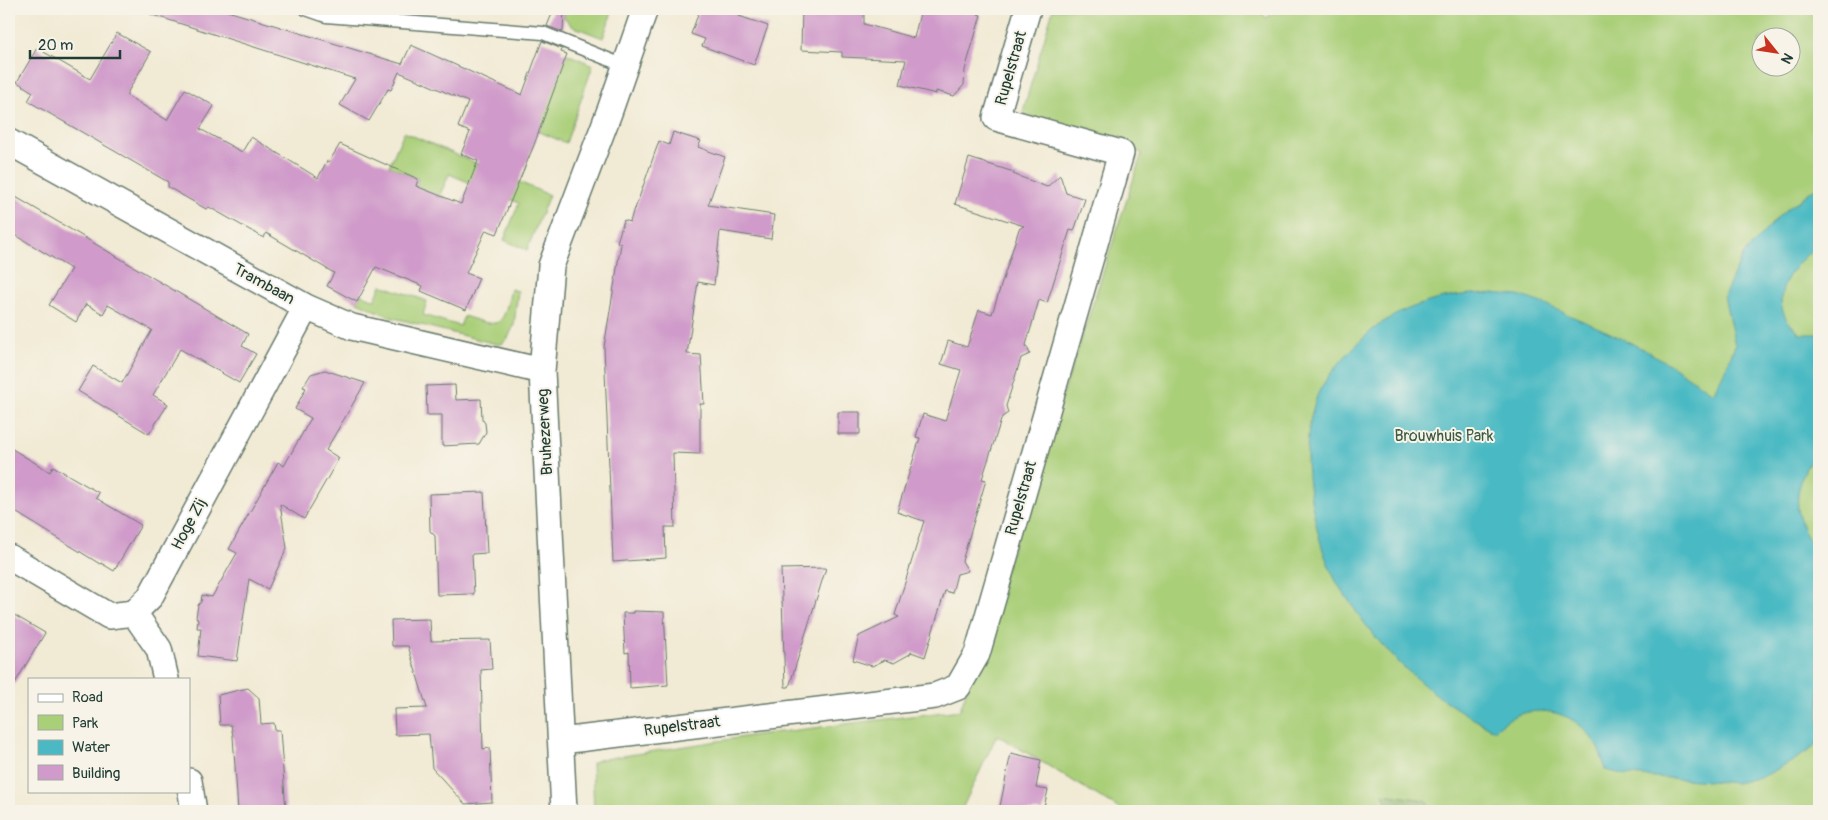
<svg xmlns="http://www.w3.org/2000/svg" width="1828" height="820" viewBox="0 0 1828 820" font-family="Pangolin,sans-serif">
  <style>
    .green { fill: #aacf79; stroke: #648656; fill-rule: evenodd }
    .forest { fill: #87b269; stroke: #53784e }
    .water { fill: #4ab9c3; stroke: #347b7c }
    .building { fill: #d09bca }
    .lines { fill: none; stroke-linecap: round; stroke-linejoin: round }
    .lane-casing { stroke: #687a6c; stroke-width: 15 }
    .street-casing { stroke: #687a6c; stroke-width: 28 }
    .lane { stroke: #fff; stroke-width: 12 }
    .street { stroke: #fff; stroke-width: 25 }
    .labels { text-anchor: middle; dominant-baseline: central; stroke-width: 4; stroke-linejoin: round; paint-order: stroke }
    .street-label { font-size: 16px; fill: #1f3d34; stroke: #f7f3e8 }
    .park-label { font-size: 16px; fill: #3b5a42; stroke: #f7f3e8 }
  </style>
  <rect width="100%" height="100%" fill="#f7f3e8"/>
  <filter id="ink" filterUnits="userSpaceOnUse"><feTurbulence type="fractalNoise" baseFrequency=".02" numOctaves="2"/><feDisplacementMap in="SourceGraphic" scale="10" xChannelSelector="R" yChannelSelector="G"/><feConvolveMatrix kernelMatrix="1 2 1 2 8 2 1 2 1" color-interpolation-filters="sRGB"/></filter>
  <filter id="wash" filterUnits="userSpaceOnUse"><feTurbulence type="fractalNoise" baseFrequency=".0096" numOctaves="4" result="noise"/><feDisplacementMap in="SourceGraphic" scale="20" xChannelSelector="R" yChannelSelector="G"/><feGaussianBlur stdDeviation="1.12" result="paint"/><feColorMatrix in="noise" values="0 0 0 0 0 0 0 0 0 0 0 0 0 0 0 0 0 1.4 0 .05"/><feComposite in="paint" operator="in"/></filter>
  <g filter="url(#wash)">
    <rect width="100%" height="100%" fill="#f1ead4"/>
    <path class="green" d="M 564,9 L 613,9 L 603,38 L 572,26 L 564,17 Z
      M 1053,9 L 1259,9 L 1266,18 L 1279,9 L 1819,9 L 1819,810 L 1818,811 L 1123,811 L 997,735 L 961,811 L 594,811 L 592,763 L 598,760 L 756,735 L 960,710 L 1142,153 L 1024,115 L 1023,111 ZM 1760,38 L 1790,38 L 1790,68 L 1760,68 Z
      M 567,54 L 593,65 L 566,143 L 513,121 Z
      M 404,132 L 549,195 L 527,250 L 504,240 L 519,203 L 449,174 L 440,195 L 446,198 L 440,212 L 410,202 L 418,179 L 389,166 Z
      M 381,285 L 427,301 L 423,315 L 460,326 L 464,316 C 501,328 502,329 511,289 L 518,291 L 514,325 L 508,338 L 502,344 L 496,344 L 390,317 L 357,302 L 361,294 L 375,300 Z"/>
    <path class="forest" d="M 1383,794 L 1426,800 L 1433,811 L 1390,811 Z"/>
    <path class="water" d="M 1819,185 L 1819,244 C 1799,260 1771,288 1785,316 C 1788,323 1796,329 1800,334 L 1819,334 C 1819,362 1819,390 1819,419 C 1819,428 1821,441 1819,450 C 1818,456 1809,462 1806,468 C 1791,498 1797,529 1819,553 L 1819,739 L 1813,748 L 1788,764 L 1764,776 L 1737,783 L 1627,775 L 1605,770 C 1598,729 1562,702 1520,714 C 1510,717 1502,724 1494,730 C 1435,700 1388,660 1351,604 C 1345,595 1337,585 1333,575 C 1321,551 1316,526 1311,499 C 1305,465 1305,429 1317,396 C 1324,377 1354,346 1370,332 C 1405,301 1471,287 1518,296 C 1536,299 1555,309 1571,316 C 1605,330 1638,345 1669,364 C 1684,373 1699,384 1713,393 L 1727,366 L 1735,345 L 1724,296 L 1743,255 L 1781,214 Z"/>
    <g id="blocks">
      <path class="building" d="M 150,9 L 221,9 L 402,64 L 411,45 L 522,95 L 542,41 L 562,49 L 561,52 L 567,54 L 534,145 L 497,234 L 486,230 L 466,273 L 479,278 L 466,310 L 421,291 L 423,286 L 376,267 L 357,302 L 327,286 L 334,273 L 266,233 L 264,238 L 209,207 L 206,209 L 168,187 L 168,182 L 28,101 L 33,92 L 17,82 L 37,48 L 90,79 L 117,33 L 151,52 L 126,95 L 167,120 L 185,89 L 214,106 L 200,129 L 242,152 L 251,137 L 318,178 L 327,161 L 329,162 L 340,144 L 418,179 L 416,186 L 461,204 L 478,161 L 461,154 L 470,132 L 458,127 L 468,102 L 399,72 L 391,90 L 388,89 L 369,121 L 340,105 L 355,79 L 150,14 Z
        M 554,9 L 564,9 L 563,32 L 547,26 Z
        M 700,9 L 742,9 L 739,16 L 768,26 L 754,65 L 702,46 L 705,39 L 691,34 Z
        M 802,9 L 864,9 L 864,24 L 914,38 L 921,9 L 980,9 L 978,14 L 981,15 L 965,70 L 964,85 L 954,96 L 936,91 L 936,94 L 900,85 L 906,60 L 842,57 L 842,52 L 801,50 Z
        M 673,132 L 701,141 L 698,147 L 725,157 L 708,205 L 774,215 L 771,239 L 720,231 L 714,285 L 698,282 L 687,354 L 701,355 L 704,404 L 700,404 L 700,454 L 673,453 L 675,527 L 665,527 L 666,558 L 613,562 L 604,347 L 621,244 L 617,242 L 624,220 L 630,222 L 634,208 L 635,209 L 659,141 L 669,145 Z
        M 969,158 L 1014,172 L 1013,174 L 1047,187 L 1060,175 L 1066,193 L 1085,199 L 1074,231 L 1070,230 L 1047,303 L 1039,300 L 1026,345 L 1030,354 L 1021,358 L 1006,406 L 1008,413 L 1002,417 L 982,479 L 986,480 L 962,561 L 968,571 L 957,574 L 952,593 L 945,591 L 925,657 L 911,652 L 910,654 L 894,663 L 885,660 L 872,666 L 853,660 L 859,636 L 899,617 L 895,615 L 924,521 L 897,512 L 920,438 L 916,437 L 923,414 L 945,421 L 961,370 L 941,364 L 948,341 L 967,347 L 979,310 L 992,314 L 1019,229 L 1024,226 L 955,204 Z
        M 9,193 L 248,334 L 242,346 L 256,354 L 239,383 L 180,349 L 153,395 L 168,404 L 149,434 L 78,391 L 93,366 L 122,383 L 152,330 L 108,305 L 103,314 L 86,304 L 76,322 L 49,305 L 71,269 L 9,231 Z
        M 325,370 L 365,383 L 326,450 L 339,458 L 304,519 L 280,504 L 287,548 L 268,589 L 249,579 L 237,661 L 198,656 L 201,628 L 197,628 L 198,620 L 196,617 L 198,605 L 201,602 L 202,595 L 212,597 L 237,553 L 229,549 L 278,462 L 284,466 L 311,418 L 295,409 L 306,388 L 303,387 L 311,374 Z
        M 455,385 L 456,400 L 481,399 L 482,419 L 485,423 L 486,432 L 479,444 L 442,446 L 442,415 L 427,415 L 426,386 Z
        M 838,412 L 860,412 L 860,434 L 838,434 Z
        M 9,447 L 50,472 L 53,466 L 99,493 L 96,498 L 141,525 L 114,571 L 101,563 L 100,564 L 9,508 Z
        M 484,492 L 487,553 L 472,554 L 474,594 L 437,595 L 435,536 L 430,531 L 429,494 Z
        M 826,568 L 789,687 L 785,687 L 781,569 Z
        M 633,611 L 664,612 L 668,685 L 630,688 L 629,652 L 625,653 L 623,613 L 633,613 Z
        M 9,612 L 45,633 L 9,693 Z
        M 430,619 L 431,641 L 490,640 L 492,669 L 481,670 L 483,749 L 490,748 L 492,802 L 465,804 L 432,768 L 429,734 L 395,735 L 394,709 L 427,708 L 408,646 L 392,646 L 391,620 Z
        M 248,688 L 259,698 L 261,724 L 274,723 L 275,730 L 280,730 L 286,811 L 238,811 L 233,736 L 231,725 L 220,725 L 218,695 Z
        M 1011,753 L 1041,760 L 1036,788 L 1048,790 L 1043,811 L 999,811 Z"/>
    </g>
  </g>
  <g filter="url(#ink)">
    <use href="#blocks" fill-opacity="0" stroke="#687a6c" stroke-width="1"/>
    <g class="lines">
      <defs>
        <path id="lane" d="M 306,9 L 326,16 L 543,33 L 625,66"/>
        <path id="street" d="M 9,142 L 306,307 L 352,327 L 542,371
          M 9,557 L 109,616 L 134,613 L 150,597 L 306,307
          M 134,613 L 159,649 L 166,679
          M 561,741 L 935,696 L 958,687 L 977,654 L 1121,153 L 996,118 L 1028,9
          M 189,781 L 194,811
          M 564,811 L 542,371 L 551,266 L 610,110 L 645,9"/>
      </defs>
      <use href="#lane" class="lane-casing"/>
      <use href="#street" class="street-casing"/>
      <use href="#lane" class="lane"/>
      <use href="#street" class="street"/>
    </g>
  </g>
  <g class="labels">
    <g class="street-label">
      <text transform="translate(1011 68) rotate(-74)">Rupelstraat</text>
      <text transform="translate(264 284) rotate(29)">Trambaan</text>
      <text transform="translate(545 432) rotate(-93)">Bruhezerweg</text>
      <text transform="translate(1021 498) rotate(-74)">Rupelstraat</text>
      <text transform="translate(189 524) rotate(-62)">Hoge Zij</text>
      <text transform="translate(682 726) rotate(-7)">Rupelstraat</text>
    </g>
    <g class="park-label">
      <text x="1444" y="436">Brouwhuis Park</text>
    </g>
  </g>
  <rect width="1828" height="820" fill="none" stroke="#f7f3e8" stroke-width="30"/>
  <rect x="28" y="678" width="162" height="115" fill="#f7f3e8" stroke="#a1aaa0"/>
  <rect x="38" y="694" width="25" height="8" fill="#ffffff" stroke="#a1aaa0"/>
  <text x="72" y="702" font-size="15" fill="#1f3d34">Road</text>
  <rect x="38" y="715" width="25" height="15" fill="#aacf79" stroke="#a1aaa0"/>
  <text x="72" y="728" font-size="15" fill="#1f3d34">Park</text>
  <rect x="38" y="740" width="25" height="15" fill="#4ab9c3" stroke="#a1aaa0"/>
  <text x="72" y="752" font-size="15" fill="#1f3d34">Water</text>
  <rect x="38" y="765" width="25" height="15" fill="#d09bca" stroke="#a1aaa0"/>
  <text x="72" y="778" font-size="15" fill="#1f3d34">Building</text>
  <g transform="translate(1776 52) rotate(120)"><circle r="24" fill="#f7f3e8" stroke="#a1aaa0"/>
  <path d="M0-4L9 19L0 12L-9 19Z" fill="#c8321e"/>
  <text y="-8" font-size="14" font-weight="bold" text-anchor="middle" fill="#1f3d34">N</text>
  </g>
  <path d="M30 50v8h90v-8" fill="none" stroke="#1f3d34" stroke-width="2.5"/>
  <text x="38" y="50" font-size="15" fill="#1f3d34" stroke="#f7f3e8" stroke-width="4" paint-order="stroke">20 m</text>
</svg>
